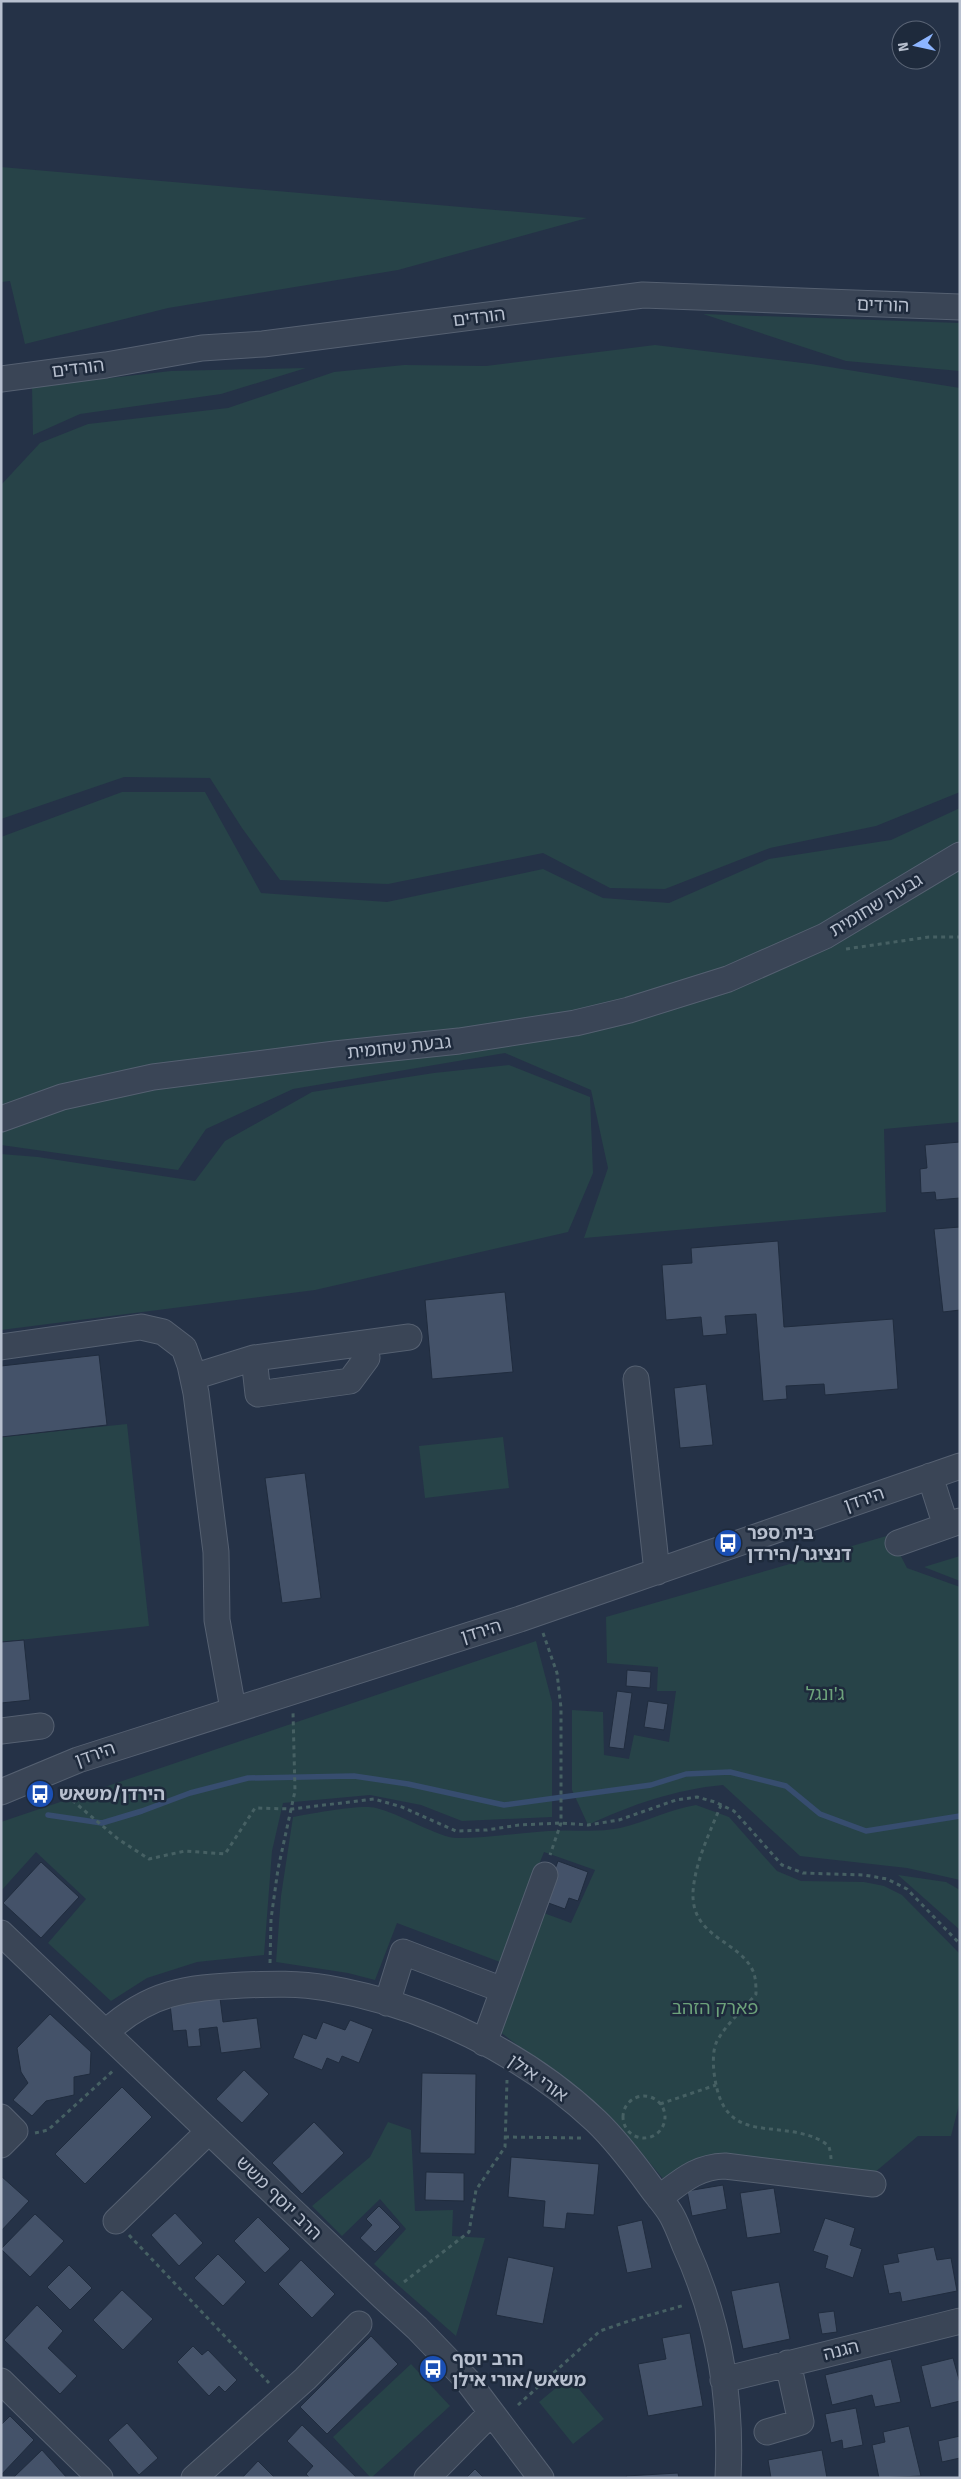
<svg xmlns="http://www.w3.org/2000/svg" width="961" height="2479" viewBox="0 0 961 2479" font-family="'Fira Sans','Noto Sans Hebrew',sans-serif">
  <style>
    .green { fill: #274348 }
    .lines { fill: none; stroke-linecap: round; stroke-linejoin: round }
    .stream { stroke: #374d6f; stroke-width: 5.5 }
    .building { fill: #445269; stroke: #202c3e }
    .minor-casing { stroke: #556071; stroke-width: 27 }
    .path { stroke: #466063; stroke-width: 3; stroke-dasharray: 4 4; stroke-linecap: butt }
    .minor { stroke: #3a4556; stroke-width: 25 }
    .labels { text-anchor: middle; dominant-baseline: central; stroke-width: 5; stroke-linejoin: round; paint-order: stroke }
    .street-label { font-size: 18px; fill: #b8c0cf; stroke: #1e2a3c }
    .poi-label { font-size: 18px; font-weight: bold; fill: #b8c0cf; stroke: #1e2a3c; text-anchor: start }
    .park-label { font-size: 18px; fill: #6da27b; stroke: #1e2a3c }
  </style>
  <rect width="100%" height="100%" fill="#253247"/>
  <path class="green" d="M 1,167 L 587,218 L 398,270 L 168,308 L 25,344 L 10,281 L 1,282 Z
    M 703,314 L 960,323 L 960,371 L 846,361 Z
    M 655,345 L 811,364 L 960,388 L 960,792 L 876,826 L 770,848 L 665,889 L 610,888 L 543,853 L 388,884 L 280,880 L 242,828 L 210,778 L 124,777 L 1,819 L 1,485 L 40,443 L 88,424 L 228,408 L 334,372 L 404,365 L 486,366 Z
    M 306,368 L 221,394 L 80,414 L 33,435 L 32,387 L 171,371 Z
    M 122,792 L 205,792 L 261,893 L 387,902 L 543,869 L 603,898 L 669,903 L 769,859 L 891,840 L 960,808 L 960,1122 L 884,1129 L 886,1212 L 584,1238 L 608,1168 L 591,1090 L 505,1053 L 293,1089 L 206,1129 L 178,1170 L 1,1145 L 1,837 Z
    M 509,1065 L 590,1097 L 593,1173 L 568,1232 L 315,1290 L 1,1330 L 1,1154 L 38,1157 L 195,1181 L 225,1141 L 312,1092 L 434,1073 Z
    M 127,1424 L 149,1626 L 1,1642 L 1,1437 Z
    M 503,1437 L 509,1488 L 425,1498 L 419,1446 Z
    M 890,1535 L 907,1568 L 960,1587 L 960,1880 L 907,1868 L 800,1856 L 723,1785 C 677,1789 630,1805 588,1825 L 572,1790 L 572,1710 L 603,1712 L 604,1755 L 629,1759 L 634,1735 L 669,1742 L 676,1691 L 657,1691 L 658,1667 L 607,1663 L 606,1617 Z
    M 960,1556 L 960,1581 L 924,1567 Z
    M 536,1641 L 552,1702 L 552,1817 L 462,1821 L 421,1805 L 370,1795 L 283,1803 L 272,1851 L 264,1955 L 197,1962 L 147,1978 L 111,2001 L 48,1943 L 86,1899 L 36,1852 L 1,1891 L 1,1822 Z
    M 696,1805 L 729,1817 L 777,1871 L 801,1881 L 864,1882 L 884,1886 L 902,1895 L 960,1954 L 960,2101 L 951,2136 L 918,2136 L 874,2173 L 665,2181 L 611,2117 L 499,2031 L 541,1912 L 571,1923 L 595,1870 L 544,1852 L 500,1962 L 397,1923 L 375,1980 L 348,1973 L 276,1962 L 281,1896 L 293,1817 C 311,1814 360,1804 376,1808 C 399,1813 439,1838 457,1838 C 488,1838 518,1833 548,1831 C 573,1829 596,1833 620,1828 C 646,1822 670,1809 696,1805 Z
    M 898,1875 L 946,1882 L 960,1890 L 960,1930 Z
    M 388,2122 L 411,2130 L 415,2211 L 453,2210 L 452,2236 L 485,2238 L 456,2336 L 374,2264 L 406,2229 L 380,2199 L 342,2236 L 312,2206 L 370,2157 Z
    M 411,2364 L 450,2406 L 371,2478 L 333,2437 Z
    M 569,2377 L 604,2419 L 573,2444 L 539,2402 Z"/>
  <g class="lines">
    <path class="stream" d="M 48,1815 L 102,1823 L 142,1811 L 190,1793 L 248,1778 L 354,1776 L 408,1784 L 504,1805 L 651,1785 L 686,1774 L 730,1772 L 786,1786 L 820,1814 L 866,1831 L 960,1816"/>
  </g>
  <path class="building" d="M 960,1142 L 960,1198 L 936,1200 L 935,1192 L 921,1193 L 920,1169 L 927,1168 L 925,1145 Z
    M 960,1227 L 960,1310 L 943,1312 L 934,1229 Z
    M 778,1241 L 784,1327 L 893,1319 L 898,1389 L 825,1395 L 824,1384 L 786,1386 L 787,1399 L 763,1401 L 756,1314 L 725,1316 L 727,1334 L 703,1336 L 701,1317 L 666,1320 L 662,1265 L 692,1263 L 691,1248 Z
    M 505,1292 L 513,1372 L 432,1379 L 425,1300 Z
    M 99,1355 L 107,1425 L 1,1437 L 1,1366 Z
    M 706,1384 L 713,1445 L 680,1448 L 674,1388 Z
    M 305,1473 L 321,1598 L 282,1603 L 265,1478 Z
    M 24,1640 L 30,1700 L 1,1703 L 1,1642 Z
    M 627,1670 L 651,1672 L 650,1688 L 626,1686 Z
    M 617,1691 L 632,1693 L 624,1749 L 609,1747 Z
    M 648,1701 L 668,1704 L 664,1730 L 644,1727 Z
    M 558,1861 L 588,1872 L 578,1901 L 569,1898 L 565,1909 L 543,1901 Z
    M 41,1862 L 79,1897 L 41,1938 L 3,1903 Z
    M 220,1998 L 223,2022 L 257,2018 L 261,2048 L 221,2053 L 217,2027 L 199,2029 L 201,2046 L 188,2047 L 186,2030 L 173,2031 L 170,2004 Z
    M 50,2014 L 91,2052 L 90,2074 L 74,2077 L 74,2095 L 46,2101 L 32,2116 L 13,2100 L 28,2083 L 21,2072 L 17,2048 Z
    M 350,2020 L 373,2029 L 359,2063 L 342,2056 L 339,2063 L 327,2058 L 322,2070 L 293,2058 L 303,2034 L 316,2039 L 323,2022 L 345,2030 Z
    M 244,2070 L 269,2094 L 242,2123 L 216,2099 Z
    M 422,2073 L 476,2074 L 475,2154 L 420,2153 Z
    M 122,2087 L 152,2117 L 85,2184 L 55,2154 Z
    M 314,2122 L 344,2153 L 302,2194 L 272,2163 Z
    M 511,2157 L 599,2164 L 594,2215 L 567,2213 L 565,2229 L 543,2227 L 545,2201 L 508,2197 Z
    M 426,2172 L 464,2173 L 464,2201 L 425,2200 Z
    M 1,2176 L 29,2201 L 1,2231 Z
    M 723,2185 L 727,2209 L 692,2216 L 687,2191 Z
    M 774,2188 L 781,2233 L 747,2238 L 740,2193 Z
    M 379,2206 L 400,2227 L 375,2252 L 360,2238 L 372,2225 L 366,2219 Z
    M 175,2213 L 203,2243 L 179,2266 L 151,2235 Z
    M 35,2214 L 64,2241 L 30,2277 L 1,2249 Z
    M 258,2217 L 290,2249 L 265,2273 L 234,2241 Z
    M 825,2218 L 855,2228 L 850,2245 L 862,2249 L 853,2278 L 825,2268 L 828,2256 L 813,2251 Z
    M 642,2220 L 652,2268 L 627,2273 L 617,2226 Z
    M 934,2247 L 937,2260 L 951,2258 L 957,2291 L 902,2302 L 900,2292 L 889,2294 L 883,2265 L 899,2262 L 897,2254 Z
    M 218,2254 L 246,2282 L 223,2306 L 194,2278 Z
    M 508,2257 L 554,2267 L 543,2324 L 496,2315 Z
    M 301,2260 L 335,2294 L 312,2318 L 278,2284 Z
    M 69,2265 L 92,2288 L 70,2310 L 47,2287 Z
    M 779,2282 L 790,2339 L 743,2349 L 731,2291 Z
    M 122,2290 L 153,2319 L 123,2350 L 93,2320 Z
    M 37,2305 L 63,2331 L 48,2348 L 77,2376 L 60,2394 L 4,2340 Z
    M 834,2311 L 837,2332 L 822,2334 L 818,2313 Z
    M 690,2333 L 703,2406 L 648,2416 L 638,2364 L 666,2359 L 662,2338 Z
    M 371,2336 L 398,2364 L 327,2434 L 300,2407 Z
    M 193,2346 L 202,2355 L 208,2350 L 237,2380 L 225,2392 L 219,2386 L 209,2396 L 177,2362 Z
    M 953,2358 L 960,2383 L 960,2401 L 931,2408 L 921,2366 Z
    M 891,2359 L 901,2402 L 875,2407 L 872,2395 L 832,2405 L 825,2375 Z
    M 856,2408 L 863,2445 L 843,2449 L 842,2440 L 831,2443 L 825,2414 Z
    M 10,2416 L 34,2440 L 1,2475 L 1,2425 Z
    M 127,2423 L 158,2458 L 139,2475 L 108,2440 Z
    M 302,2425 L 357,2478 L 310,2478 L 306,2474 L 313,2466 L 287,2441 Z
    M 909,2426 L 921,2476 L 879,2478 L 872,2445 L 885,2442 L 883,2432 Z
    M 960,2436 L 960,2458 L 942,2462 L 938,2441 Z
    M 42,2450 L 67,2478 L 15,2478 L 14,2477 Z
    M 822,2450 L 827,2478 L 771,2478 L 768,2460 Z
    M 258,2461 L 275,2478 L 242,2478 Z
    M 475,2469 L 484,2478 L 466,2478 Z
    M 678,2473 L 679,2478 L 627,2478 L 626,2476 Z"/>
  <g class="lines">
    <defs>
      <path id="minor" d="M 1,379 L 106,365 L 202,348 L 263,344 L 643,295 L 960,307
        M 1,1119 L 62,1097 L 153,1077 L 335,1054 L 459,1041 L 575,1023 L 629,1010 L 728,979 L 825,936 L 960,855
        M 1,1347 L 141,1327 L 163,1332 L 184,1348 L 190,1365 L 196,1393 L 216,1552 L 217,1620 L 233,1709
        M 254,1358 L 258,1394 L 350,1381 L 367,1358 L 365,1343
        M 193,1377 L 254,1358 L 409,1337
        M 636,1379 L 657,1572
        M 930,1476 L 946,1526
        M 898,1543 L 960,1521
        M 1,1731 L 41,1726
        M 1,1792 L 78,1760 L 520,1619 L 960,1466
        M 1,1933 L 383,2297 L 417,2328 L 467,2380 L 541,2478
        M 387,2003 L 403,1952 L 503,1990
        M 106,2032 C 150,1992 185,1988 243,1985 C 271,1984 299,1983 327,1988 C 425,2005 524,2053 596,2121 C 616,2140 634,2164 650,2186 C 657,2196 666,2205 672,2216 C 677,2225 681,2236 685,2246 C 718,2318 732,2398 728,2478
        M 484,2043 L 545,1875
        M 1,2117 L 15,2131 L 1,2145
        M 659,2198 C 682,2181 696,2167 725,2166 L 873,2184
        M 116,2221 L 209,2131
        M 723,2380 L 960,2321
        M 1,2381 L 100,2478
        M 767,2432 L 801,2422 L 788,2363
        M 194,2478 L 305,2379 L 359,2324
        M 427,2478 L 491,2413"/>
    </defs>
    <use href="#minor" class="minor-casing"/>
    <path class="path" d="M 846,949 L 929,937 L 960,937
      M 543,1633 L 557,1673 L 561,1708 L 561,1823 L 550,1855
      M 60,1790 L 118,1839 L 149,1859 L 185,1851 L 225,1854 L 255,1808 L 292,1809 L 374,1799 L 402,1807 L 456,1831 L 487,1830 L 519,1825 L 561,1823 L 588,1825 L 619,1820 L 676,1800 L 697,1797 L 715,1802 L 734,1811 L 782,1865 L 803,1873 L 864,1875 L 887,1879 L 907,1889 L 960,1944
      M 721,1805 C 710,1832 695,1862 693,1892 C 691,1938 739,1940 753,1971 C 756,1978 756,1987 756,1994 C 743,2010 727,2023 717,2041 C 712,2051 713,2068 715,2079 C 725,2143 770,2121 813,2137 C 818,2139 825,2142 829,2147 C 830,2150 831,2156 831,2159
      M 270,1963 L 271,1919 L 278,1869 L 295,1791 L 293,1712
      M623 2117a21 21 0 1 1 42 0a21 21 0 1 1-42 0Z
      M 660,2104 L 716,2085
      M 35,2133 L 48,2130 L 115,2069
      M 505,2137 L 582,2138
      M 129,2235 L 269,2383
      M 404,2282 L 469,2232 L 476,2190 L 505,2147 L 507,2080
      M 518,2405 L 600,2331 L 629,2321 L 685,2305"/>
    <use href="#minor" class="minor"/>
  </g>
  <defs>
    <symbol id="bus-disc" viewBox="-11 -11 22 22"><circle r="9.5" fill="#1a4fb4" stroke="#1e2a3c"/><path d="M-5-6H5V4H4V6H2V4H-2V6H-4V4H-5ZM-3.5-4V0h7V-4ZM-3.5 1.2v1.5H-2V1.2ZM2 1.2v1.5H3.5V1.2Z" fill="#fff"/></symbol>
  </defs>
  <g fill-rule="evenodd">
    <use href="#bus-disc" x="712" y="1527" width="32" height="32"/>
    <use href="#bus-disc" x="24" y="1778" width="32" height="32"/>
    <use href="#bus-disc" x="417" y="2353" width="32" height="32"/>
  </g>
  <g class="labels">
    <g class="street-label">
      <text transform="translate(883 305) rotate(2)">הורדים</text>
      <text transform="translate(479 317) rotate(-7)">הורדים</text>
      <text transform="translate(78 368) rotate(-7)">הורדים</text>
      <text transform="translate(876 905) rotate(-31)">גבעת שחומית</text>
      <text transform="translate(399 1047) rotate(-6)">גבעת שחומית</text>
      <text transform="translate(864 1499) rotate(-19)">הירדן</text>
      <text transform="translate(481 1631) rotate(-17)">הירדן</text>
      <text transform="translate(95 1754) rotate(-19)">הירדן</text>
      <text transform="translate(538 2078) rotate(35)">אורי אילן</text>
      <text transform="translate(279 2198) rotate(44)">הרב יוסף משש</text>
      <text transform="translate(841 2350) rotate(-14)">הגנה</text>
    </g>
    <g class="poi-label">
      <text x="747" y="1533">בית ספר<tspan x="747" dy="21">דנציגר/הירדן</tspan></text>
      <text x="59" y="1794">הירדן/משאש</text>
      <text x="452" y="2359">הרב יוסף<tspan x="452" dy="21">משאש/אורי אילן</tspan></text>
    </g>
    <g class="park-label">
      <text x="825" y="1694">ג'ונגל</text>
      <text x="715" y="2008">פארק הזהב</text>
    </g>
  </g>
  <rect width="961" height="2479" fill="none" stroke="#b8c0cf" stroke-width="5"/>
  <g transform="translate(916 45) rotate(261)"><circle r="24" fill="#1e2a3c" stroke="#5c6677"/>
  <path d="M0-4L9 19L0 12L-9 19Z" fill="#8db5ff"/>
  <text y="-8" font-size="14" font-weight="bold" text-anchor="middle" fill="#b8c0cf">N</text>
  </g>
</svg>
